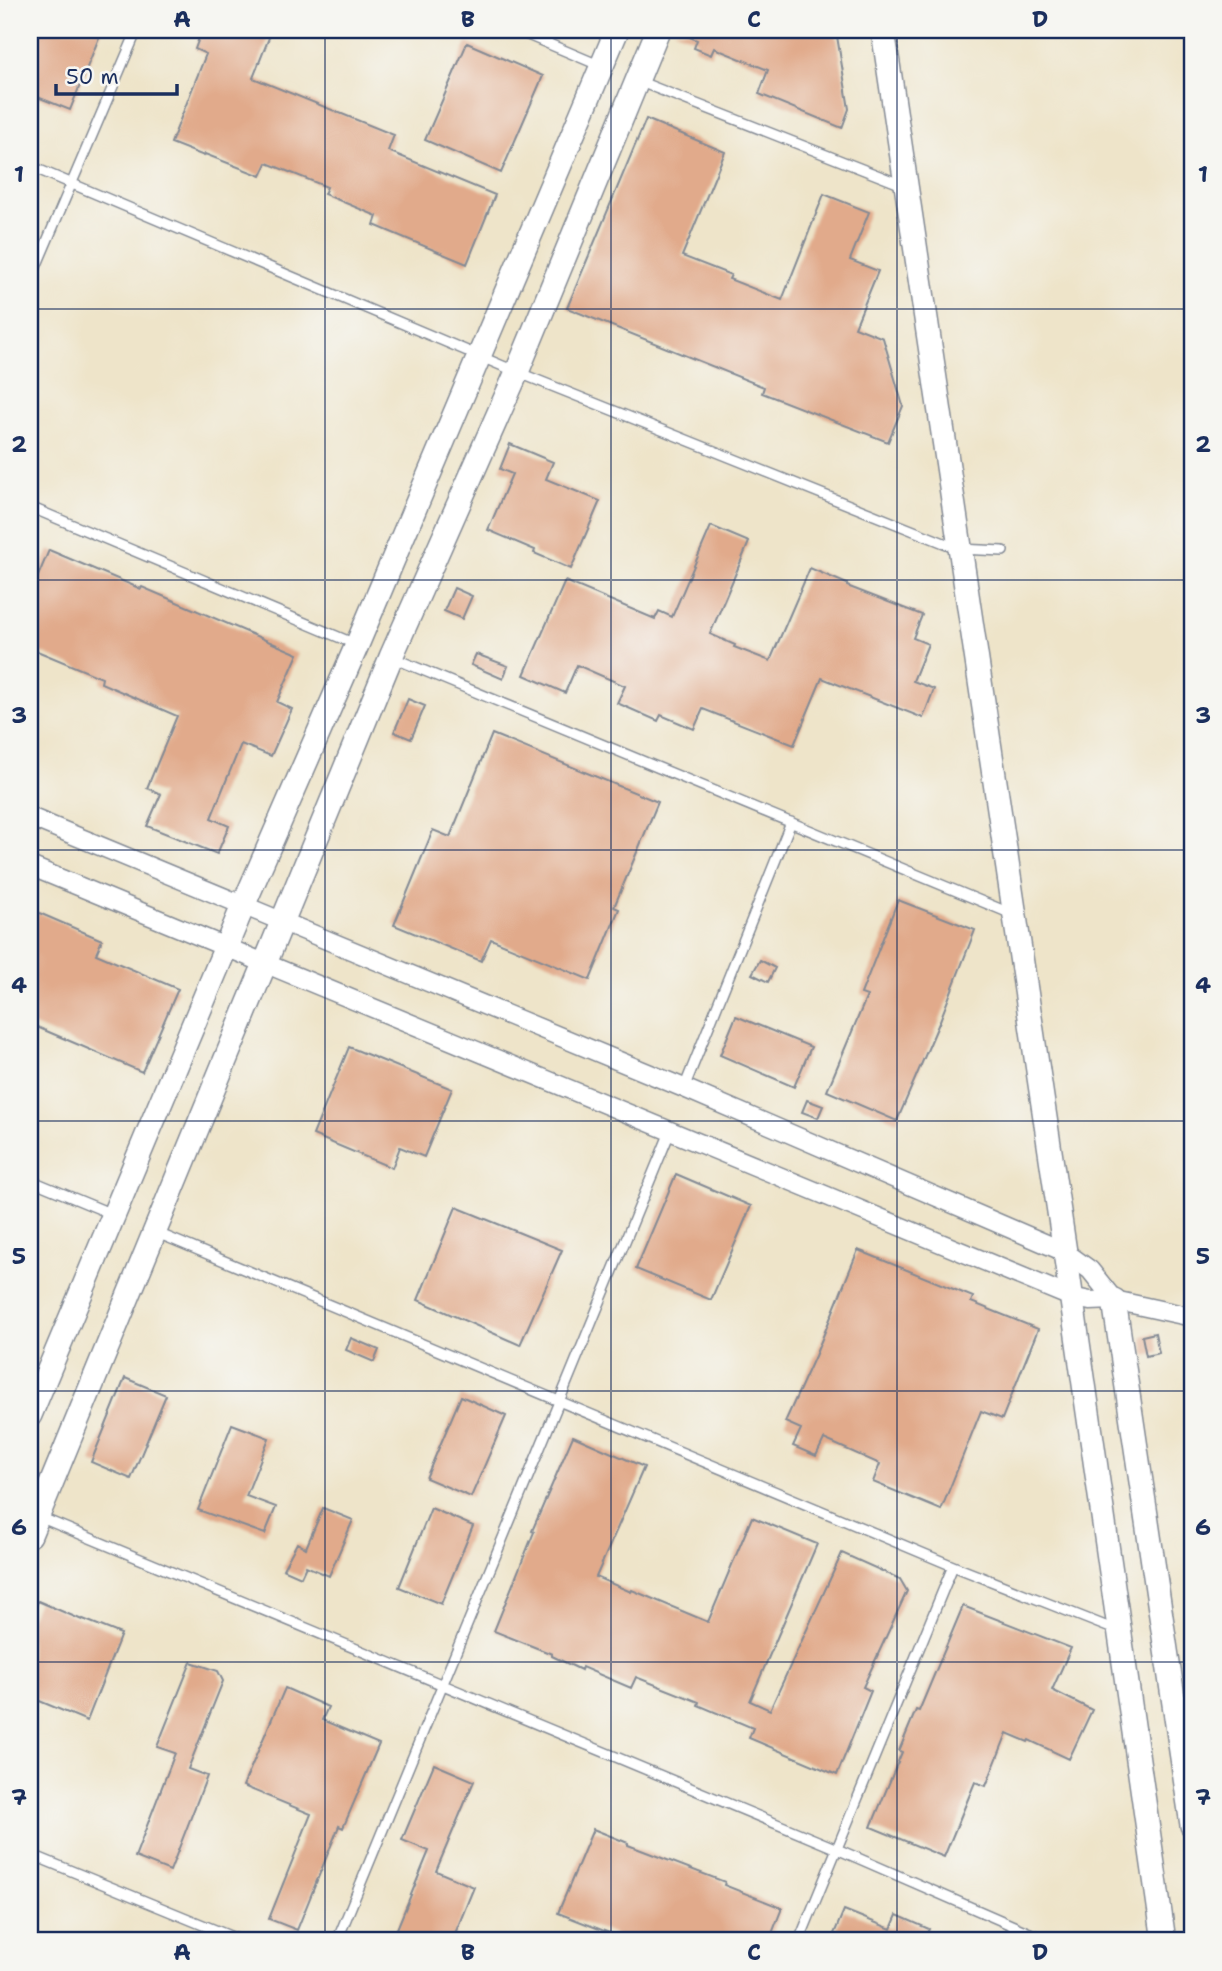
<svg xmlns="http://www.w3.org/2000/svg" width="1222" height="1971" viewBox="0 0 1222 1971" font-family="'Shantell Sans',sans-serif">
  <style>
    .building { fill: #e1aa8b }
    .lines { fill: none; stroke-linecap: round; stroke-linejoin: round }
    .service-casing { stroke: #848a94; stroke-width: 12 }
    .minor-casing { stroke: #848a94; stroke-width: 21 }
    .tertiary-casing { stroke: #848a94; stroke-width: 26 }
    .service { stroke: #fff; stroke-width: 9 }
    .minor { stroke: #fff; stroke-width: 18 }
    .tertiary { stroke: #fff; stroke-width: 23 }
    .grid { fill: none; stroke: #1b2f5e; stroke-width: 2; stroke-opacity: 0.55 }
    .neatline { fill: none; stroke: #1b2f5e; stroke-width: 2.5 }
    .grid-label { font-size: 23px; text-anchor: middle; font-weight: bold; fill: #1b2f5e }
  </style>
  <rect width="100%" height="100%" fill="#f6f6f2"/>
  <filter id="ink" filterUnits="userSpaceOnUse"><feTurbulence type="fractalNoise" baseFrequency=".0143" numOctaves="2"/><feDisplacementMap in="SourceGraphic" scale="14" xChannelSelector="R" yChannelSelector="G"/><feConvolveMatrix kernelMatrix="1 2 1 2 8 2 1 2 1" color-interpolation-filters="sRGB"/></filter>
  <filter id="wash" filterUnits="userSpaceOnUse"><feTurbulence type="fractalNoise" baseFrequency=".00686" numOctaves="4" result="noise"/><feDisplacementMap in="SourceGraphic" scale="28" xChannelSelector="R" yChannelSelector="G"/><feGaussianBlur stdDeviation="1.57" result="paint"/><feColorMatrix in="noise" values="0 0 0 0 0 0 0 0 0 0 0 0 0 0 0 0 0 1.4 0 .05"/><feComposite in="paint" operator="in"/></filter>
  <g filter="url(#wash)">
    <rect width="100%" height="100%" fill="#eee4c9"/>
    <g id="blocks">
      <path class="building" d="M 30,30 L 102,30 L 70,110 L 30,94 Z
        M 202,30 L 272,30 L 253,78 L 394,135 L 388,151 L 495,195 L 467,264 L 374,225 L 377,216 L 324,194 L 327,187 L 267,163 L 261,176 L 205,154 L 204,156 L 171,143 L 206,54 L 195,49 Z
        M 673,30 L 836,30 L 849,109 L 842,128 L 759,94 L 768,70 L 714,48 L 711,55 L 694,48 L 697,40 Z
        M 467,43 L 543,76 L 501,173 L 425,140 Z
        M 646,119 L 725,152 L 682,256 L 731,275 L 729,279 L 782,300 L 824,194 L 869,212 L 850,260 L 878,271 L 855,327 L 883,338 L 903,406 L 888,442 L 762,393 L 764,387 L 567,308 Z
        M 510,444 L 553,462 L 546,479 L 600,501 L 571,569 L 534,553 L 535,550 L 488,530 L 512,474 L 500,469 Z
        M 711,526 L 749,542 L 710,634 L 735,645 L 734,647 L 770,661 L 810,568 L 847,584 L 847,586 L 922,615 L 913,638 L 928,644 L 913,681 L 934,689 L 923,718 L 822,678 L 794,745 L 703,709 L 694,729 L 661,715 L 658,721 L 617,703 L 625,686 L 577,665 L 565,693 L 524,675 L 565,581 L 655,619 L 659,611 L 672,617 Z
        M 49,550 L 141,589 L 142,587 L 298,654 L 277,702 L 292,709 L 271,756 L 241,744 L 211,818 L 229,826 L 217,854 L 147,826 L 161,794 L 147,788 L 177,716 L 101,683 L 102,678 L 30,648 L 30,595 Z
        M 454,588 L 472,596 L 462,619 L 444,611 Z
        M 476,654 L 508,666 L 503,679 L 471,665 Z
        M 408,699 L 425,706 L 411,739 L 394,732 Z
        M 492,734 L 658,802 L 614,907 L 619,909 L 590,980 L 491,939 L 481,961 L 394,925 L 433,830 L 450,837 Z
        M 898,900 L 975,930 L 939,1023 L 897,1121 L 827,1091 L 867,996 L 861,994 Z
        M 30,909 L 102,940 L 96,954 L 178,989 L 142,1072 L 30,1024 Z
        M 760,960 L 775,968 L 768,982 L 752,974 Z
        M 736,1016 L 811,1047 L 794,1087 L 720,1055 Z
        M 349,1047 L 452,1089 L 424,1157 L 400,1147 L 392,1168 L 313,1135 Z
        M 807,1100 L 823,1106 L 818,1118 L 802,1112 Z
        M 676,1174 L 751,1206 L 711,1300 L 636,1269 Z
        M 456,1207 L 562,1250 L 520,1345 L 418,1300 Z
        M 858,1250 L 973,1297 L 971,1302 L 1038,1329 L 1002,1419 L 981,1411 L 941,1510 L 873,1482 L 880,1464 L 824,1439 L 816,1456 L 793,1446 L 801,1429 L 785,1422 L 815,1356 Z
        M 1155,1333 L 1159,1353 L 1146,1356 L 1142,1336 Z
        M 351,1338 L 379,1350 L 374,1362 L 346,1350 Z
        M 125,1378 L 166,1395 L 131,1479 L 91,1462 Z
        M 461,1396 L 506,1416 L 471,1497 L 426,1478 Z
        M 232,1424 L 269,1438 L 246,1496 L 276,1507 L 265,1534 L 198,1510 Z
        M 573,1436 L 644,1467 L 596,1577 L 631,1592 L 632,1590 L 708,1622 L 752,1517 L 817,1544 L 750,1701 L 770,1710 L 842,1553 L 900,1579 L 907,1591 L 863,1687 L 871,1691 L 837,1775 L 749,1738 L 753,1728 L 698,1705 L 699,1702 L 636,1677 L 631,1688 L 582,1667 L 581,1670 L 552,1656 L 552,1654 L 494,1631 L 534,1532 L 532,1531 Z
        M 323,1508 L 353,1520 L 329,1576 L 306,1566 L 301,1577 L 283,1569 L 297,1543 L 306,1548 Z
        M 431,1508 L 473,1526 L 441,1604 L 399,1587 Z
        M 38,1601 L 82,1620 L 83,1619 L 121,1634 L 87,1721 L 30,1697 L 30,1619 Z
        M 963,1606 L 1071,1648 L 1052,1690 L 1092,1710 L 1069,1759 L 1029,1740 L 1028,1742 L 1007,1733 L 986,1786 L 975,1782 L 944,1857 L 871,1827 L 902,1752 L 899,1751 L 916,1710 L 919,1711 Z
        M 191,1662 L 218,1671 L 223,1681 L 188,1769 L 207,1776 L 170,1871 L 135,1857 L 175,1753 L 157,1747 Z
        M 285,1688 L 328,1707 L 322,1720 L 379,1744 L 343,1828 L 339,1826 L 297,1930 L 269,1919 L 311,1814 L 243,1786 Z
        M 434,1764 L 474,1781 L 436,1871 L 474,1887 L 452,1941 L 392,1941 L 429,1851 L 402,1840 Z
        M 593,1829 L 628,1843 L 628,1845 L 725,1882 L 724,1885 L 782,1908 L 769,1941 L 630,1941 L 558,1913 Z
        M 844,1910 L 891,1929 L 897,1915 L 929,1929 L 923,1941 L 831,1941 Z"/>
    </g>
  </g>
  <g filter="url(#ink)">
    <use href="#blocks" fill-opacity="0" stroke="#848a94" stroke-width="2"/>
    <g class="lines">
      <defs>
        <path id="service" d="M 516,30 L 601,66
          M 638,81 L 905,186
          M 30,166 L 517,372 L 959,549 L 1003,551
          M 30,281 L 137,30
          M 30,507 L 355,644
          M 391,657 L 1012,914
          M 684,1088 L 791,822
          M 30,1180 L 112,1214
          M 155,1232 L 953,1566 L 1118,1631
          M 37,1516 L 837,1849 L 1048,1941
          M 30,1854 L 242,1941
          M 337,1941 L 670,1132
          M 799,1941 L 953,1566"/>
        <path id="minor" d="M 30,817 L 684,1088 L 1065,1252 L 1090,1270 L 1114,1300
          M 30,866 L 1071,1297 L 1090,1301 L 1114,1300 L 1192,1317"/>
        <path id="tertiary" d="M 883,30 L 1065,1252 L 1164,1941
          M 1114,1300 L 1192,1825
          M 30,1415 L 243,906 L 357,645 L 617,30
          M 30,1535 L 391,657 L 517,372 L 658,30"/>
      </defs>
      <use href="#service" class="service-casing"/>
      <use href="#minor" class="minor-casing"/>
      <use href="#tertiary" class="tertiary-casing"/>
      <use href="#service" class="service"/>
      <use href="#minor" class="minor"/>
      <use href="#tertiary" class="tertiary"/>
    </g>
  </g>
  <path class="grid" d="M 325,30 L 325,1941M 611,30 L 611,1941M 897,30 L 897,1941M 30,309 L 1192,309M 30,580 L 1192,580M 30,850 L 1192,850M 30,1121 L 1192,1121M 30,1391 L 1192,1391M 30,1662 L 1192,1662"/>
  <rect width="1222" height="1971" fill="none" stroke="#f6f6f2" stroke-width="77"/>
  <path d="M56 84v10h121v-10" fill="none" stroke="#1b2f5e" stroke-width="3.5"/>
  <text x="66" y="84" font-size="21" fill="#1b2f5e" stroke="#f6f6f2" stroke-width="5" paint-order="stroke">50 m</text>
  <rect x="38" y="38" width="1146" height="1894" class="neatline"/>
  <g class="grid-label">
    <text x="182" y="27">A</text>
    <text x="468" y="27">B</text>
    <text x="754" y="27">C</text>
    <text x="1040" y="27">D</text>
    <text x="19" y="182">1</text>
    <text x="1203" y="182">1</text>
    <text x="19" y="452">2</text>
    <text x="1203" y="452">2</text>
    <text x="19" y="723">3</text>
    <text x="1203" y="723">3</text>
    <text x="19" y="993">4</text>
    <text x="1203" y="993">4</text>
    <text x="19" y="1264">5</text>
    <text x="1203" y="1264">5</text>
    <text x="19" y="1535">6</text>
    <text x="1203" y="1535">6</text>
    <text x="19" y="1805">7</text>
    <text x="1203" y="1805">7</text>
    <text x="182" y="1960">A</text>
    <text x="468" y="1960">B</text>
    <text x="754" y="1960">C</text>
    <text x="1040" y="1960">D</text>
  </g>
</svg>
